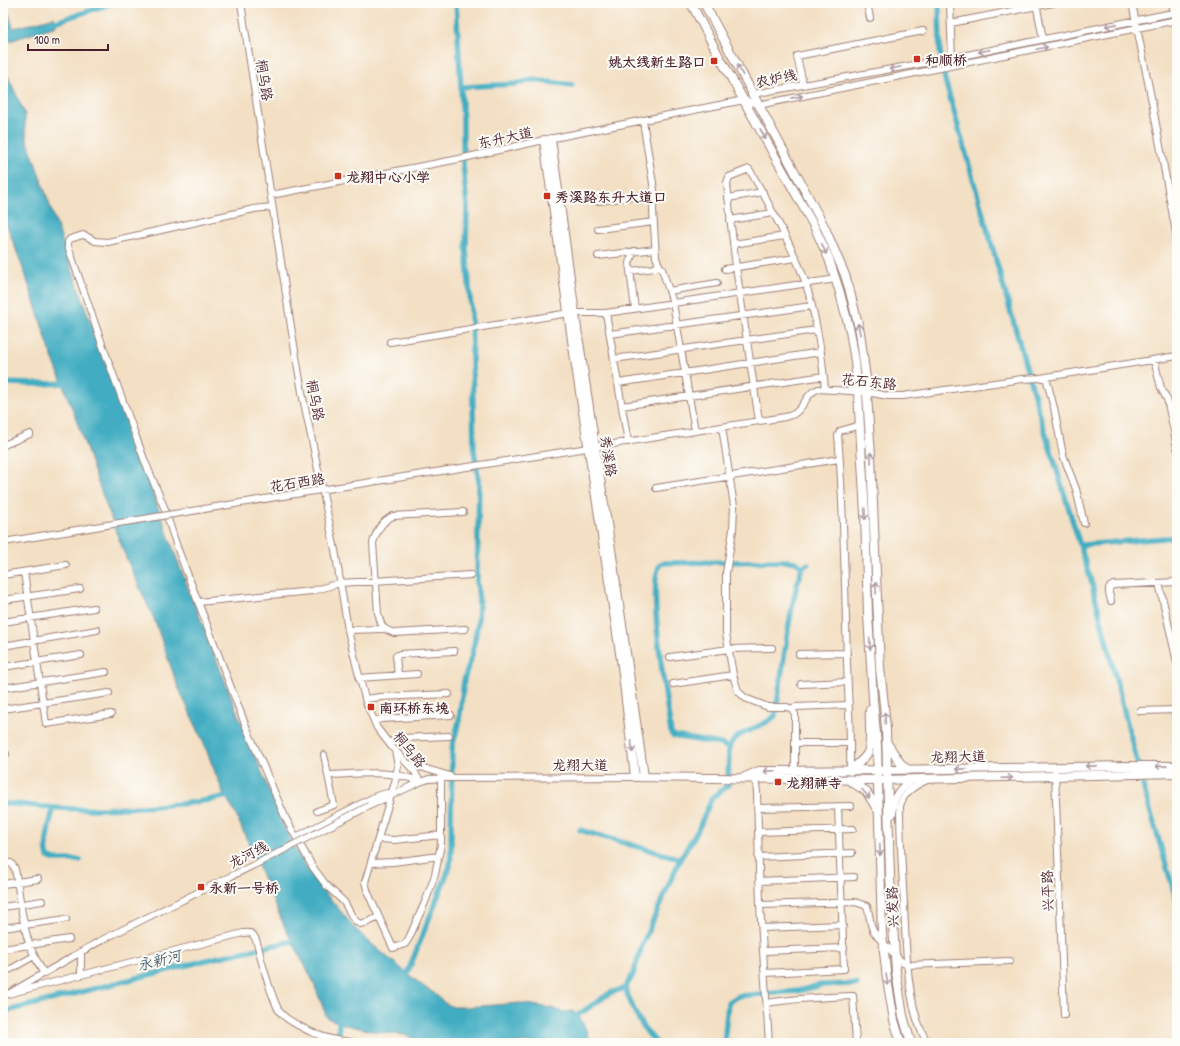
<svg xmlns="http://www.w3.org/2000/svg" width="1180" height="1046" viewBox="0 0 1180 1046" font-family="'Patrick Hand','LXGW WenKai TC',sans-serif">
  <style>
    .water { fill: #43adc2; stroke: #466676 }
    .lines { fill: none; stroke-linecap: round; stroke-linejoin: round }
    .canal { stroke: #43adc2; stroke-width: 5.5 }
    .minor-casing { stroke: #9e7f77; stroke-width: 8 }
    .major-casing { stroke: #9e7f77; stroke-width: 10 }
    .minor { stroke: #fff; stroke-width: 6 }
    .major { stroke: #fff; stroke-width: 8 }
    .minor-bridge-casing { stroke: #9e7f77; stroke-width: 8; stroke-linecap: butt }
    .minor-bridge { stroke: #fff; stroke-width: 6 }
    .oneway { stroke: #ae9aa0 }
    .poi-dot { fill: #c8321e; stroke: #fdfcf7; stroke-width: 1.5 }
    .labels { text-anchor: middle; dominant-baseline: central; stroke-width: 4; stroke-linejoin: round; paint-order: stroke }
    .poi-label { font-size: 14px; font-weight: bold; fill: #4a1f2b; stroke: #fdfcf7; text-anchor: start }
    .street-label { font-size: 14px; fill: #4a1f2b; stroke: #fdfcf7 }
    .water-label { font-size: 15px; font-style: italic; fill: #475f6f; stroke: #fdfcf7 }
  </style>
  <rect width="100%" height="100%" fill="#fdfcf7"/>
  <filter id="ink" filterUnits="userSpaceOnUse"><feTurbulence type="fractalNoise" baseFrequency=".025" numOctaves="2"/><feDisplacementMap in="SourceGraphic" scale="8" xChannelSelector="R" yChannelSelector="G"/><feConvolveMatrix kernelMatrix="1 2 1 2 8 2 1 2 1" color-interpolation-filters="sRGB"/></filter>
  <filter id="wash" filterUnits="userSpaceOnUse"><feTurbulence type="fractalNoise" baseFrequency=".012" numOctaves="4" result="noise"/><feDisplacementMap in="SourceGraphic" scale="16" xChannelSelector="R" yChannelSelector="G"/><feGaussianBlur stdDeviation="0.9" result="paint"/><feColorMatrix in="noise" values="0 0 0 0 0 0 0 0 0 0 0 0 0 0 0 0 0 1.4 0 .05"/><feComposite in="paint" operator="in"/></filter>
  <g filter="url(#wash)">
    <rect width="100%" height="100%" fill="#f3dfc3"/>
    <path class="water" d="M 5,7 L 9,13 L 13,28 L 30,24 L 54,17 L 56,26 L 10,41 L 3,47 L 3,8 Z
      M 3,65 L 25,114 L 25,126 L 27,139 L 89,318 L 181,570 L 240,719 L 284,826 L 300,857 L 322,889 L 354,927 L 367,940 L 385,955 L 423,986 L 434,993 L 445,1003 L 453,1007 L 467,1007 L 520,1003 L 552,1008 L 564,1012 L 574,1011 C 583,1019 587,1032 591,1043 L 418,1043 L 407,1035 L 376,1032 L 346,1025 L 327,1018 L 312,979 L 285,928 L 236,815 L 222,790 L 202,739 L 178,687 L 154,619 L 126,558 L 99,486 L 75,416 L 51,354 L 25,274 L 3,215 Z"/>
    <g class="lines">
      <path class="canal" d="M 939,3 L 940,50 L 945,80 L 1039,412 L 1091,581 L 1145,793 L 1177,902
        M 49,24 L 113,3
        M 461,87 L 515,84 L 533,80 L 572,85
        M 3,383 L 40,384 L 69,383
        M 1081,545 L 1177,537
        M 729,748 L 721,744 L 673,736 L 671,733 C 668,709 644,574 662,563 L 790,561 L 796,562 L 802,567
        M 3,804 C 21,803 37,807 55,808 C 83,810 112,809 140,807 C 171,805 202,803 231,795
        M 53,808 C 51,821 43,845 48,857 L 55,860 L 80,860
        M 580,830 L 680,859
        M 405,979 L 450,866 L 451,852 L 452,748 L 459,721 L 464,680 L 472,655 L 478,622 L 479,602 L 477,580 L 479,482 L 474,450 L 471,309 L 466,248 L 467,208 L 463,165 L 463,122 L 456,3
        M 625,988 C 633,1009 640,1027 657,1043
        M 3,1012 L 215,958 L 298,940
        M 575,1020 L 578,1015 L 610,993 L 625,988 L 633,975 L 642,945 L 680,859 L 697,832 L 712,798 L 728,785 L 729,748 L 734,740 L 740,735 L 767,722 L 775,716 C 784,667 787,616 802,567 L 808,564
        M 338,1043 L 339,1022 L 342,1016
        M 724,1043 L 728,1003 L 738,996 L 798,991 L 821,985 L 857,984"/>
    </g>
  </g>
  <g filter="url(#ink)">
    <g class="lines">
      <defs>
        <path id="minor" d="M 241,3 L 292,333 L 303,398 L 335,550 L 348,630 L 357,668 L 366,702 L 377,728 L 391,746 L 415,772 L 420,782
          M 867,3 L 870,18
          M 950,3 L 952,61
          M 1036,3 L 1043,39
          M 1132,3 L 1152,102 L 1177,238
          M 1172,3 L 1174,13
          M 951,23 L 1053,3
          M 803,84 L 797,56 L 923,31
          M 751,95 L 753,94 L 947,59 L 1177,12
          M 643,121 L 654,190 L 653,210 L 656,257 L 659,265 L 662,269 L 673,303 L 695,431
          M 271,195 L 459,159 L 544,140 L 744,100 L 758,104 L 763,104 L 1177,20
          M 728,198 L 763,192
          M 598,201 L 654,194
          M 272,207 L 254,209 L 108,242 L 95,241 L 86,236 L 83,235 L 70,239 L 68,242 L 68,246 L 101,341 L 144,459 L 164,507 L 177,547 L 245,724 L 286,819 L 312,866 L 326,885 L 344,902 L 353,918 L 357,922 L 360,924 L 368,922 L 379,917
          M 730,220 L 773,213
          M 598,229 L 654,222
          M 733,244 L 785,236
          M 634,251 L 629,263 L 635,309
          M 598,256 L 655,249
          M 725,269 L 795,258
          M 630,271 L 655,268 L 659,265
          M 669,291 L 717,283
          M 606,313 L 628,442
          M 610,334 L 812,306
          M 390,342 L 569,313 L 606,313 L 836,279
          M 614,359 L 816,330
          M 1154,360 L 1161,388 L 1167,399 L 1174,431 L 1177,448
          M 1046,377 L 1054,408 L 1063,455 L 1076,489 L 1084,523
          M 618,383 L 821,352
          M 622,406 L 824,376
          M 759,421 L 736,267 L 731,225 L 727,183 L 729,177 L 749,169 C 759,185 768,203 777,220 C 787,240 799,262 806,284 C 816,317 822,354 825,389
          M 722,427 L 734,506 L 733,530 L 726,573 L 726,633 L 733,675 L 738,691 L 745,698 L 768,707 L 787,707 L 792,709 L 795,714 L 795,771
          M 3,446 L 6,444 L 30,434
          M 656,488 L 839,459
          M 295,494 L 785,417 C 788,416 792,415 794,414 C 805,407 806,393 818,389 L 867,392 L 888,396 L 903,396 L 1022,379 L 1040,378 L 1177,356
          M 463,512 L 393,516 C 382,521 376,532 373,543 L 378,613 C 382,627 381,628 394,633 L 465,629
          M 3,542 L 16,540
          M 24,572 L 46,724 L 111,714
          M 3,575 L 66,565
          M 1159,583 L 1177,662
          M 3,600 L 80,589
          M 1111,601 L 1109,593 L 1109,588 L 1113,585 L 1177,582
          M 198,602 L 312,591 L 340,583 L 471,575
          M 3,622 L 94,608
          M 348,630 L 383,629
          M 3,646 L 97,630
          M 799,654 L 847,653
          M 670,657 L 729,649 L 772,648
          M 3,667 L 81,655
          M 398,675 L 396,656 L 400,654 L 454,651
          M 359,678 L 417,674
          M 673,684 L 733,675
          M 801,684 L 847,682
          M 3,688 L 106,672
          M 365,699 L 380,697 L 449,694
          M 3,709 L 109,693
          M 792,709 L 795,707 L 848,705
          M 1140,711 L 1177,710
          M 374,721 L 381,719 L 451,715
          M 389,743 L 394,740 L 400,738 L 449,736
          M 795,743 L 850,743
          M 395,750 L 398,766 L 395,782 L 365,882 L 368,893 L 393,948 L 405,944 L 409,938 L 426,900 L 435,875 L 441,844 L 441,778
          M 3,754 L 6,754
          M 407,763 L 450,776
          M 850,771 C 851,734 848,698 847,662 C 845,586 844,510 838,435 L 840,431 L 860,425
          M 1055,773 L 1064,1015
          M 329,775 C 359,774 392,769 420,782
          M 755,775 L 757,792 L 760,905 L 769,1043
          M 927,780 C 914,786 904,792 900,806 C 900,839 902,871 904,904 C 906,943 906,1011 928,1043
          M 369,806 L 420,782 L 429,779 L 446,778 L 635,777
          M 757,808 L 851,806
          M 317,811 L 334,805 L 324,755
          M 758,832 L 853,829
          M 296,837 L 376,796 L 387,793 L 391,795
          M 379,839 L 394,840 L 441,835
          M 758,857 L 852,853
          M 3,863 L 11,863 L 15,869 C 20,894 21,921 30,946 C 34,956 39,965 44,974
          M 371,863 L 393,862 L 439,856
          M 759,881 L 854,877
          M 3,884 L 38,879
          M 760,905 L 855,902 L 867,906 C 870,914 869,922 873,930 C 878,940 895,954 903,963 L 908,965 L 1010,961
          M 3,907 L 42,901
          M 3,928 L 66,919
          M 762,928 L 843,925
          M 3,949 L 69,939
          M 763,951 L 844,948
          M 3,972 L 11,969 L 34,956
          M 765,973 L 844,969 L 838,807
          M 81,975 L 81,952
          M 8,994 L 243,933 C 246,933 250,932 252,934 C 258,938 260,958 263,966 C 267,980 272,996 278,1009 C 284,1021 318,1036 331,1039 C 339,1041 347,1041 355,1043
          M 3,996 L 8,994 L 100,941 L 146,918
          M 767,1003 C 796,998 824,997 853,996 L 856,1043"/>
        <path id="major" d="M 691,3 L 720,58 L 815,228 L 829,259 L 840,293 L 850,331 L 855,361 L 858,392 L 865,514 L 868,614 L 873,699 L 877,745 L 882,934 L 887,979 L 894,1020 L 901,1043
          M 704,3 L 825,228 L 845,275 L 849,288 L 860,332 L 866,379 L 871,456 L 880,668 L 884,705 L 886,730 L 890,877 L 896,972 L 903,1016 L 911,1043
          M 551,139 L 578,336 L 612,556 L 644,777
          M 544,140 L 572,340 L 622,666 L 635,777 L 878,780 L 1177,773
          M 887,743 L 901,764 L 908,770
          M 850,771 C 856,765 865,759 868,752 C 872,743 869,721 870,710
          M 745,777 L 759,771 L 772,771 L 887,770 L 1130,766 L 1177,766
          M 850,781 L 866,791 L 877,809
          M 892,814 C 893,797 899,789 912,780"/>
      </defs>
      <use href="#minor" class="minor-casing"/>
      <use href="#major" class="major-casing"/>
      <use href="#minor" class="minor"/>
      <use href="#major" class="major"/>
      <defs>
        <path id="minor-bridge" d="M 16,540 L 295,494
          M 146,918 L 260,862 L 369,806"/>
      </defs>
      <use href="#minor-bridge" class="minor-bridge-casing"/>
      <use href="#minor-bridge" class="minor-bridge"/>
    </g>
    <defs><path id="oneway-shaft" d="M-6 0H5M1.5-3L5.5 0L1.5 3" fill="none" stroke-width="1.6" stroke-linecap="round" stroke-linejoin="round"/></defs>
    <g class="oneway">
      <use href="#oneway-shaft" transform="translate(1111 25) rotate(169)"/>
      <use href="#oneway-shaft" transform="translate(1042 48) rotate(-12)"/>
      <use href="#oneway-shaft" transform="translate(984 51) rotate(168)"/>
      <use href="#oneway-shaft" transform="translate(895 68) rotate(170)"/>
      <use href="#oneway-shaft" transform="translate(740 70) rotate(-118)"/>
      <use href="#oneway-shaft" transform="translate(797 97) rotate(-11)"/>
      <use href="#oneway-shaft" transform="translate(763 134) rotate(61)"/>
      <use href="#oneway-shaft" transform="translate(824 249) rotate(66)"/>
      <use href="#oneway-shaft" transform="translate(859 329) rotate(-101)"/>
      <use href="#oneway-shaft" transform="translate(871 458) rotate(-93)"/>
      <use href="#oneway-shaft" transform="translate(865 514) rotate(88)"/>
      <use href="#oneway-shaft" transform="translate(876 588) rotate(-92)"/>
      <use href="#oneway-shaft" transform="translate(870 644) rotate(87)"/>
      <use href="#oneway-shaft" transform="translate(885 718) rotate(-93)"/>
      <use href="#oneway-shaft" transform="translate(632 747) rotate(84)"/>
      <use href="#oneway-shaft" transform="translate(1091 766) rotate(179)"/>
      <use href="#oneway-shaft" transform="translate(1161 766) rotate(-179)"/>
      <use href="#oneway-shaft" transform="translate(961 769) rotate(179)"/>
      <use href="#oneway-shaft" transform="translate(769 771) rotate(178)"/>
      <use href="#oneway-shaft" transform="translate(1007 778) rotate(-2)"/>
      <use href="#oneway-shaft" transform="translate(866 794) rotate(48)"/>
      <use href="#oneway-shaft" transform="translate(880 850) rotate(88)"/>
      <use href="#oneway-shaft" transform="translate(887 980) rotate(81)"/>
    </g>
  </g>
  <g class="poi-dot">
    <rect x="913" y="55" width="8" height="8" rx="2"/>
    <rect x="710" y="57" width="8" height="8" rx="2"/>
    <rect x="334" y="172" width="8" height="8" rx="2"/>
    <rect x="543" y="192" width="8" height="8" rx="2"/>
    <rect x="367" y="703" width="8" height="8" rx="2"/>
    <rect x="774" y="778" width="8" height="8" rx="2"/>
    <rect x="197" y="883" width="8" height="8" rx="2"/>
  </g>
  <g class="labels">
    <g class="poi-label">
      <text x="925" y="59">和顺桥</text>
      <text x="706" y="61" text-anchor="end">姚太线新生路口</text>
      <text x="346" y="176">龙翔中心小学</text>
      <text x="555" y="196">秀溪路东升大道口</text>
      <text x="379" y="707">南环桥东堍</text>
      <text x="786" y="782">龙翔禅寺</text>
      <text x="209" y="887">永新一号桥</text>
    </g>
    <g class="street-label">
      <text transform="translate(776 78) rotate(-12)">农炉线</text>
      <text transform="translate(265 80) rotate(81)">桐乌路</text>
      <text transform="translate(505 137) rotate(-12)">东升大道</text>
      <text transform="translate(869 381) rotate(6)">花石东路</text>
      <text transform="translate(316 400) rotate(79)">桐乌路</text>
      <text transform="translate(609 456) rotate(81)">秀溪路</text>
      <text transform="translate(297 482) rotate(-9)">花石西路</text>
      <text transform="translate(410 749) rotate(51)">桐乌路</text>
      <text transform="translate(958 756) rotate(-1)">龙翔大道</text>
      <text x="580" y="764">龙翔大道</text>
      <text transform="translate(248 854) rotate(-27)">龙河线</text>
      <text transform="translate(1047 891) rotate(-92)">兴平路</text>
      <text transform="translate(892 907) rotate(-93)">兴发路</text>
    </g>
    <g class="water-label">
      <text transform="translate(159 960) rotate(-14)">永新河</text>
    </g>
  </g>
  <rect width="1180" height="1046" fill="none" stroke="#fdfcf7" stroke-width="16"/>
  <path d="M28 44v6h80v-6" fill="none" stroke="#4a1f2b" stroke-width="2"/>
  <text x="34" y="44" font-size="12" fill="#4a1f2b" stroke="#fdfcf7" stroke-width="3" paint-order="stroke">100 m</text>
</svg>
